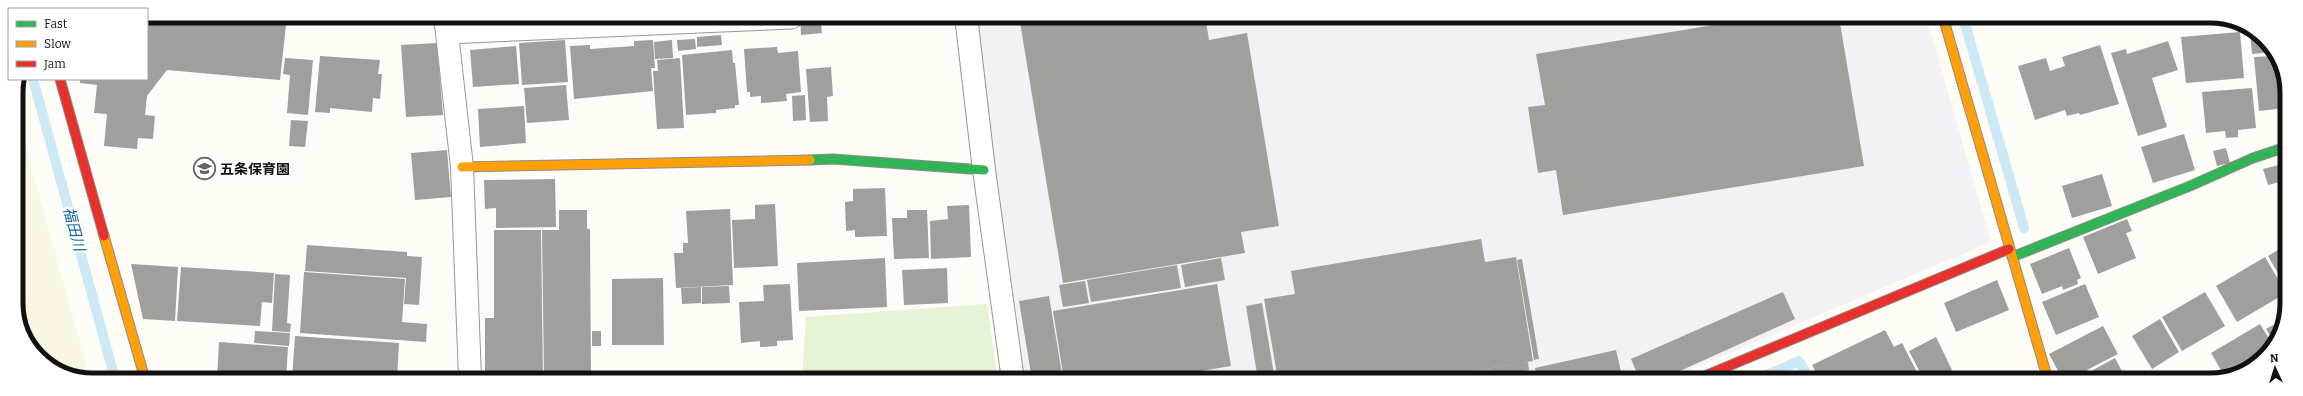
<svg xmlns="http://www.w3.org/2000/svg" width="2303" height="396" viewBox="0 0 2303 396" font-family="Bitter,'Noto Sans JP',serif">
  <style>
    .industrial { fill: #f5f0f3 }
    .farmland { fill: #f9f7e4 }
    .green { fill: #e7f3d7 }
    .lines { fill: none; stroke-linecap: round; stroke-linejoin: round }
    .stream { stroke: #cde8f7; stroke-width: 10 }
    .building { fill: #a19f9c }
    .lane-casing { stroke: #979795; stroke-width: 21 }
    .street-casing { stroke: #979795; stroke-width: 24 }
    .fast-casing { stroke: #8e8d8b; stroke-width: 11 }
    .slow-casing { stroke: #8e8d8b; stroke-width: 11 }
    .jam-casing { stroke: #8e8d8b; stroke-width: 11 }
    .lane { stroke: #fffffe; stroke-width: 19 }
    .street { stroke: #fffffe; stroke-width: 22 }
    .fast { stroke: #30b455; stroke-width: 9 }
    .slow { stroke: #ff9f0a; stroke-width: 9 }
    .jam { stroke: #e5322d; stroke-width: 9 }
    .labels { text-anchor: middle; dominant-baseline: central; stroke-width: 4; stroke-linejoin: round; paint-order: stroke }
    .poi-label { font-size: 14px; font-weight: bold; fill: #111; stroke: #fff; text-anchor: start }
    .water-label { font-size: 15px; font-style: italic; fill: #1768a6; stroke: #fff }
    .rim { fill: none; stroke: #111; stroke-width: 5 }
  </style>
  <rect width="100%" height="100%" fill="#fdfcf7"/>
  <path class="industrial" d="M 976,16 L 1926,17 L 1991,242 L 1666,380 L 1022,380 Z"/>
  <path class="farmland" d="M 516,16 L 606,16 L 607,19 L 517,23 Z
    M 16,113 L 90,379 L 83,379 L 42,361 L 18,318 Z"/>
  <path class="green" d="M 987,304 L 998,380 L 802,380 L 806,317 Z"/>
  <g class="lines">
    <path class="stream" d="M 1963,17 L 2024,228
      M 33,79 L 115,379
      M 1755,380 L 1799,361 L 1810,380"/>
  </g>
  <path class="building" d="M 147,16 L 177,16 L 286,25 L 280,80 L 167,70 L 147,96 L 145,115 L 155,116 L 153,139 L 138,138 L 137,149 L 104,146 L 107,114 L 94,113 L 97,85 L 80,83 L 80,79 L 147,79 Z
    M 800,16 L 835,16 L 836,23 L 821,24 L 822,33 L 801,35 Z
    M 1019,16 L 1205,16 L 1209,40 L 1247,33 L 1279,226 L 1241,232 L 1245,253 L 1063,283 Z
    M 1763,17 L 1839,17 L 1864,166 L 1563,215 L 1556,170 L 1538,173 L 1528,107 L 1545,105 L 1536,54 Z
    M 2250,31 L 2264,38 L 2272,52 L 2252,54 Z
    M 2240,32 L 2244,78 L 2186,83 L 2181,37 Z
    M 721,35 L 722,45 L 697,47 L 697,37 Z
    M 695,39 L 696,49 L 678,51 L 677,40 Z
    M 565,40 L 568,82 L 522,85 L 519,43 Z
    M 653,40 L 655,68 L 651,68 L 653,91 L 574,99 L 570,46 L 590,45 L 590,49 L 634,46 L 634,41 Z
    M 672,40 L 673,58 L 655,59 L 654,42 Z
    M 2168,41 L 2178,70 L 2152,78 L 2167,127 L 2138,136 L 2111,53 L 2126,49 L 2127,54 Z
    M 437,43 L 443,115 L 406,117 L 401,45 Z
    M 2100,45 L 2119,104 L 2080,115 L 2079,113 L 2067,116 L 2065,110 L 2035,120 L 2018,66 L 2046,58 L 2050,71 L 2065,66 L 2062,57 Z
    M 516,46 L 519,84 L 473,87 L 470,50 Z
    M 777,47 L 778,53 L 798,51 L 801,92 L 786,94 L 787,101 L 761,103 L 761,96 L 750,97 L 750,92 L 747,92 L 744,49 Z
    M 732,50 L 733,63 L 735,63 L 739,105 L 735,105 L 735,108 L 716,110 L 716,113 L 686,115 L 682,55 Z
    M 320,56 L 380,60 L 378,74 L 382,74 L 380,99 L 373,98 L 372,112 L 330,108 L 330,113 L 315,112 Z
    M 2274,56 L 2285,78 L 2286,108 L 2259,111 L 2254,57 Z
    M 285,58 L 313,60 L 308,115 L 287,113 L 290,75 L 283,74 Z
    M 680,58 L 684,128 L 657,129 L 653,71 L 658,71 L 657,60 Z
    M 831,67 L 833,96 L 827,97 L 828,121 L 810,122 L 806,69 Z
    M 566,85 L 569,120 L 527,123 L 524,88 Z
    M 2252,88 L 2256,128 L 2238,130 L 2238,137 L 2226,138 L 2225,131 L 2206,133 L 2202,92 Z
    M 805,95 L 806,120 L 793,121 L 792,96 Z
    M 524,106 L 526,143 L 480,147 L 478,109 Z
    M 291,120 L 308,121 L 305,147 L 289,146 Z
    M 2184,134 L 2195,170 L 2153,183 L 2141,147 Z
    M 2226,148 L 2230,163 L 2217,166 L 2213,151 Z
    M 447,150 L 451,197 L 415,200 L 411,153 Z
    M 2279,165 L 2284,181 L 2268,185 L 2263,169 Z
    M 2102,174 L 2112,206 L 2072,218 L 2062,186 Z
    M 555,179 L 556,227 L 496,228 L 496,208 L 485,209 L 484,180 Z
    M 2286,185 L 2286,200 L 2281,201 L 2278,188 Z
    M 885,188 L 887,236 L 855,237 L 855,230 L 846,231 L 845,202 L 853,201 L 853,189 Z
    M 775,204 L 778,266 L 734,268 L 732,220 L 755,219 L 755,205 Z
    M 969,205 L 971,257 L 931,259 L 930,221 L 948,219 L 947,206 Z
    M 730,209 L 733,285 L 676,288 L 674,253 L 683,253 L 683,243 L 688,243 L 686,211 Z
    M 559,210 L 587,210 L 587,229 L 590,229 L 591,379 L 544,379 L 542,230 L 559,230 Z
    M 907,210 L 927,210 L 929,258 L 894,259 L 892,218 L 907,218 Z
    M 2127,219 L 2132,231 L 2126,233 L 2136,258 L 2098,274 L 2083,237 Z
    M 494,230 L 541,230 L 543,379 L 485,378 L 485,318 L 494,318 Z
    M 1481,239 L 1485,262 L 1516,257 L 1533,361 L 1421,380 L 1278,380 L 1264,299 L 1295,294 L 1291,271 Z
    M 307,245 L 407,252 L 407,256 L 422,257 L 419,305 L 404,304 L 406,278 L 305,271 Z
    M 2286,245 L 2286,287 L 2268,256 Z
    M 2069,248 L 2081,278 L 2077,280 L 2078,284 L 2063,290 L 2062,286 L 2042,294 L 2030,264 Z
    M 2265,257 L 2286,293 L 2237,322 L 2216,286 Z
    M 885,258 L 887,307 L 799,311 L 797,263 Z
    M 1221,258 L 1225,280 L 1185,287 L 1181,265 Z
    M 1522,259 L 1539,359 L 1534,360 L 1517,260 Z
    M 131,264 L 178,267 L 175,321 L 143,319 Z
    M 1177,265 L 1181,288 L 1091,302 L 1087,280 Z
    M 181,267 L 274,273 L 272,303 L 262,302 L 260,326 L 177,321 Z
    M 947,268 L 948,303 L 904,305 L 902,270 Z
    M 304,272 L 405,279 L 402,322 L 427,324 L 426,342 L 300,333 Z
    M 275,274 L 290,275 L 287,323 L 291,324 L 290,332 L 272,331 Z
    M 663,278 L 664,345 L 612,345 L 612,279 Z
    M 1997,280 L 2009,310 L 1956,332 L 1944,303 Z
    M 1085,281 L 1089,303 L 1063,307 L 1059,285 Z
    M 790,284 L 793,340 L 777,341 L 777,346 L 760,347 L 760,341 L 741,343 L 739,302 L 764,301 L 763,285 Z
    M 1217,284 L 1231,366 L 1147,380 L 1064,380 L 1053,311 Z
    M 2085,284 L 2099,317 L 2056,335 L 2042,302 Z
    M 729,286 L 730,303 L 702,304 L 702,287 Z
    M 701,287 L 701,303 L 682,304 L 681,288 Z
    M 1783,292 L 1795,319 L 1660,380 L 1640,380 L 1631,359 Z
    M 2205,292 L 2225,326 L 2182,351 L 2162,317 Z
    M 1049,296 L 1063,380 L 1032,380 L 1019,301 Z
    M 1262,303 L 1275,380 L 1258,380 L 1246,306 Z
    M 2160,319 L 2179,352 L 2152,369 L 2132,336 Z
    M 2260,324 L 2271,342 L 2261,361 L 2224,375 L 2211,353 Z
    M 2273,325 L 2277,331 L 2272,339 L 2266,329 Z
    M 2103,326 L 2118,354 L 2087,370 L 2092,380 L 2063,380 L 2049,354 Z
    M 1885,330 L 1894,347 L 1902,343 L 1919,376 L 1911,380 L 1820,380 L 1812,365 Z
    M 255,331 L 290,333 L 289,346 L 254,343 Z
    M 592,331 L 601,331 L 601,346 L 592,346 Z
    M 295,336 L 399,343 L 397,379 L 292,379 Z
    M 1936,337 L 1952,370 L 1931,380 L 1924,380 L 1909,351 Z
    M 219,342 L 288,347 L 286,379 L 217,379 Z
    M 1616,350 L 1623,380 L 1538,380 L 1535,368 Z
    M 2115,358 L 2125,377 L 2119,380 L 2099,380 L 2093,370 Z
    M 1528,362 L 1529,370 L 1473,380 L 1459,380 L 1458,374 Z
    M 440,376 L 440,379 L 408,379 L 408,377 Z"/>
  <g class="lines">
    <defs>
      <path id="lane" d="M 447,34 L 792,19"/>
      <path id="street" d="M 445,16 L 462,167 L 470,379
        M 966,16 L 984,170 L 1013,380"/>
      <path id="fast" d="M 810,160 L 833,159 L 984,170
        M 2012,257 L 2190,186 L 2253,158 L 2286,147"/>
      <path id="slow" d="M 1943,17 L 2048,380
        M 462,167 L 810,160
        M 104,236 L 145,379"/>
      <path id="jam" d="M 60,79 L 104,236
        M 1695,380 L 2009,249"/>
    </defs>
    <use href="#lane" class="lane-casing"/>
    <use href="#street" class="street-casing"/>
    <use href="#fast" class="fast-casing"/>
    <use href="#slow" class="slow-casing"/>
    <use href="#jam" class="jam-casing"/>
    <use href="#lane" class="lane"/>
    <use href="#street" class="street"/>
    <use href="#fast" class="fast"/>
    <use href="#slow" class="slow"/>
    <use href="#jam" class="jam"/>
  </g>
  <defs>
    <symbol id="school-ring" viewBox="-11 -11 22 22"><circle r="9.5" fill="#fff" stroke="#646362" stroke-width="1.5"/><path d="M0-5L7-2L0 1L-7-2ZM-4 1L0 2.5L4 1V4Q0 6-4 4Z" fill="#646362"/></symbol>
  </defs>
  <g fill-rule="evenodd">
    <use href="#school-ring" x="192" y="156" width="25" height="25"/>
  </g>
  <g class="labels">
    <g class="poi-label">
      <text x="220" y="169">五条保育園</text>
    </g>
    <g class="water-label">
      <text transform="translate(74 229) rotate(75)">福田川</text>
    </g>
  </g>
  <path d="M0 0H2303V396H0ZM93 23H2210A70 70 0 0 1 2280 93V303A70 70 0 0 1 2210 373H93A70 70 0 0 1 23 303V93A70 70 0 0 1 93 23Z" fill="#fff" fill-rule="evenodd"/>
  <path class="rim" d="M93 23H2210A70 70 0 0 1 2280 93V303A70 70 0 0 1 2210 373H93A70 70 0 0 1 23 303V93A70 70 0 0 1 93 23Z"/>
  <rect x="8" y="8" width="140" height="72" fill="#ffffff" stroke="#a0a0a0"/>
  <rect x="16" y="21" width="20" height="6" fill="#30b455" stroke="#a0a0a0"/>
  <text x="44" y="28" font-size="12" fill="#111111">Fast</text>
  <rect x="16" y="41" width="20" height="6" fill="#ff9f0a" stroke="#a0a0a0"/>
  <text x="44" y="48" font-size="12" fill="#111111">Slow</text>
  <rect x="16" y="61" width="20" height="6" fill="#e5322d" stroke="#a0a0a0"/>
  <text x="44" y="68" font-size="12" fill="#111111">Jam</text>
  <g transform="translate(2275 368) rotate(356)" stroke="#ffffff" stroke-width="3" paint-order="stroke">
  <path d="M0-3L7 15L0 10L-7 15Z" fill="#111111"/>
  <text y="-6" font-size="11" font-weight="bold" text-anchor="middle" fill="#111111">N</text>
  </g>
</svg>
